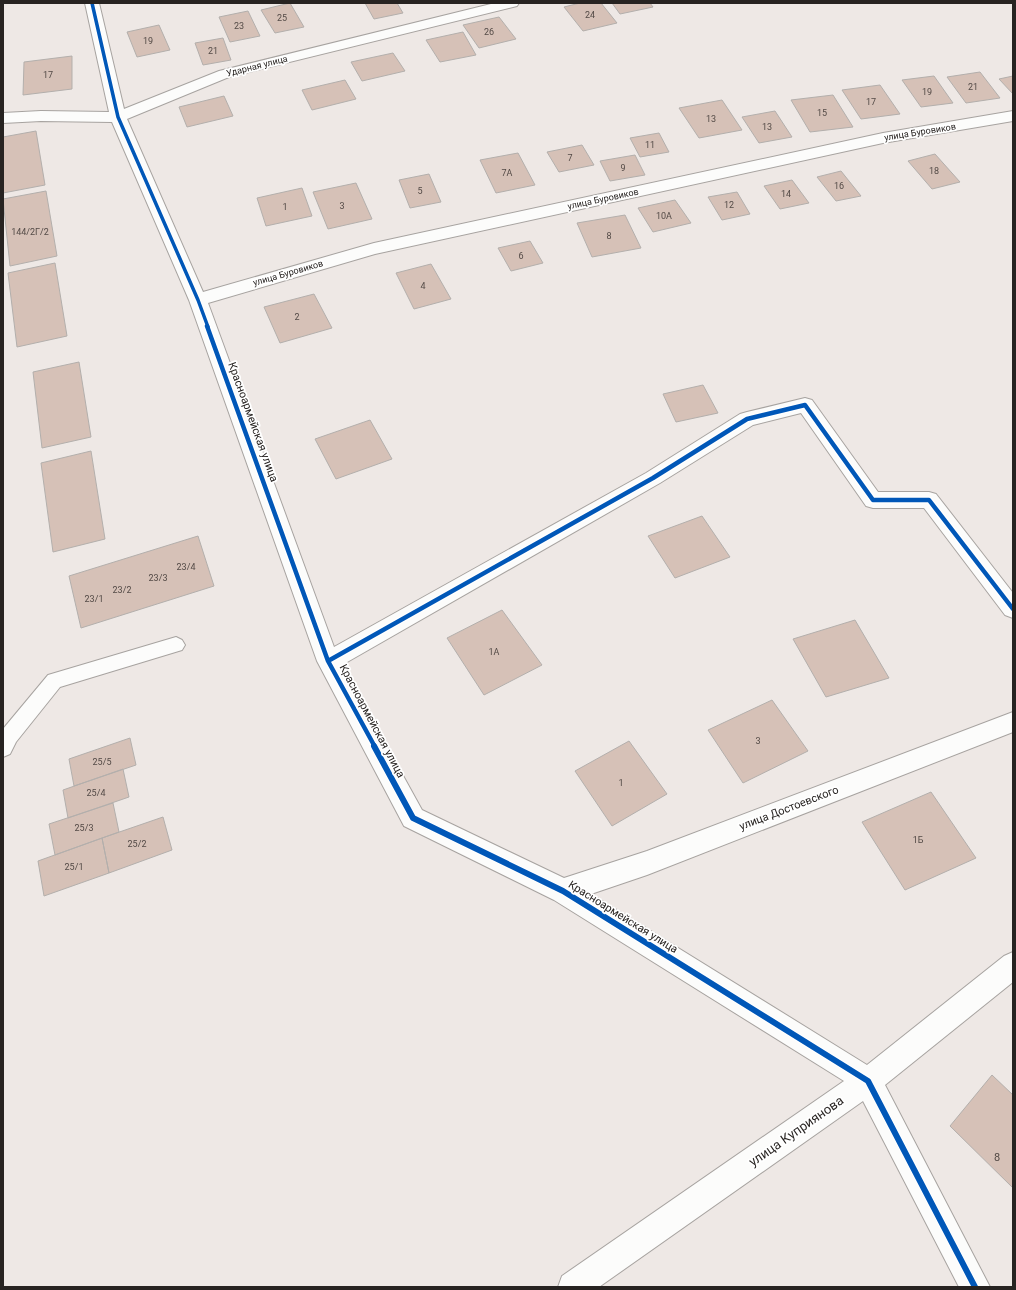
<svg xmlns="http://www.w3.org/2000/svg" width="1016" height="1290" viewBox="0 0 1016 1290" font-family="Roboto,sans-serif">
  <style>
    .building { fill: #d6c1b7; stroke: #b3afac }
    .lines { fill: none; stroke-linecap: round; stroke-linejoin: round }
    .lane-casing { stroke: #a7a3a0; stroke-width: 2 }
    .street-casing { stroke: #a7a3a0; stroke-width: 2 }
    .lane { fill: #fcfcfb; fill-rule: evenodd }
    .street { fill: #fcfcfb; fill-rule: evenodd }
    .cycleway-far2-casing { stroke: #fff; stroke-width: 5.5 }
    .cycleway-far1-casing { stroke: #fff; stroke-width: 7 }
    .cycleway-casing { stroke: #fff; stroke-width: 8 }
    .cycleway-far2 { stroke: #0057b8; stroke-width: 3.5 }
    .cycleway-far1 { stroke: #0057b8; stroke-width: 4.5 }
    .cycleway { stroke: #0057b8; stroke-width: 6 }
    .labels { text-anchor: middle; dominant-baseline: central; stroke-width: 3.5; stroke-linejoin: round; paint-order: stroke }
    .number-label { font-size: 9px; fill: #534a46 }
    .far-street-label { font-size: 9px; fill: #272321; stroke: #fff }
    .street-label { font-size: 11px; fill: #272321; stroke: #fff }
    .near-number-label { font-size: 11px; fill: #534a46 }
    .near-street-label { font-size: 13px; fill: #272321; stroke: #fff }
  </style>
  <rect width="100%" height="100%" fill="#eee8e5"/>
  <path class="building" d="M 290,3 L 304,27 L 275,33 L 261,10 Z
    M 365,3 L 397,3 L 403,13 L 374,19 Z
    M 580,3 L 601,3 L 617,23 L 583,31 L 564,7 Z
    M 612,3 L 650,3 L 653,7 L 620,14 Z
    M 248,11 L 260,36 L 230,42 L 219,17 Z
    M 499,17 L 516,39 L 479,48 L 463,25 Z
    M 159,25 L 170,50 L 137,57 L 127,32 Z
    M 463,32 L 476,55 L 440,62 L 426,40 Z
    M 223,38 L 231,60 L 203,65 L 195,43 Z
    M 393,53 L 405,71 L 362,81 L 351,62 Z
    M 72,56 L 72,89 L 23,95 L 24,62 Z
    M 980,72 L 1000,98 L 966,103 L 947,77 Z
    M 934,76 L 953,103 L 921,107 L 902,80 Z
    M 1013,76 L 1013,94 L 999,79 Z
    M 345,80 L 356,99 L 312,110 L 302,90 Z
    M 880,85 L 900,114 L 861,119 L 842,90 Z
    M 833,95 L 853,127 L 810,132 L 791,100 Z
    M 224,96 L 233,116 L 187,127 L 179,107 Z
    M 722,100 L 742,130 L 699,138 L 679,108 Z
    M 775,111 L 792,137 L 759,143 L 742,117 Z
    M 36,131 L 45,185 L 3,193 L 3,137 Z
    M 659,133 L 669,152 L 640,157 L 630,138 Z
    M 582,145 L 594,165 L 559,172 L 547,152 Z
    M 518,153 L 535,185 L 496,193 L 480,160 Z
    M 935,154 L 960,182 L 932,189 L 908,161 Z
    M 635,155 L 645,175 L 610,181 L 600,161 Z
    M 841,171 L 861,196 L 836,201 L 817,177 Z
    M 429,174 L 441,202 L 410,208 L 399,180 Z
    M 792,180 L 809,203 L 780,209 L 764,186 Z
    M 356,183 L 372,219 L 328,229 L 313,192 Z
    M 302,188 L 312,216 L 266,226 L 257,198 Z
    M 46,191 L 57,256 L 10,266 L 3,199 Z
    M 737,192 L 750,214 L 722,220 L 708,197 Z
    M 675,200 L 691,223 L 653,232 L 638,208 Z
    M 625,215 L 641,248 L 592,257 L 577,223 Z
    M 530,241 L 543,263 L 511,271 L 498,248 Z
    M 55,263 L 67,336 L 17,347 L 8,273 Z
    M 431,264 L 451,299 L 414,309 L 396,273 Z
    M 314,294 L 332,328 L 280,343 L 264,307 Z
    M 79,362 L 91,437 L 42,448 L 33,372 Z
    M 703,385 L 718,413 L 676,422 L 663,394 Z
    M 370,420 L 392,459 L 336,479 L 315,439 Z
    M 91,451 L 105,539 L 53,552 L 41,463 Z
    M 702,516 L 730,557 L 675,578 L 648,536 Z
    M 198,536 L 214,586 L 81,628 L 69,576 Z
    M 502,610 L 542,665 L 484,695 L 447,638 Z
    M 855,620 L 889,678 L 826,697 L 793,639 Z
    M 772,700 L 808,751 L 743,783 L 708,730 Z
    M 130,738 L 136,765 L 74,786 L 69,759 Z
    M 629,741 L 667,794 L 612,826 L 575,771 Z
    M 123,769 L 129,797 L 68,818 L 63,790 Z
    M 931,792 L 976,858 L 905,890 L 862,822 Z
    M 113,803 L 119,832 L 55,855 L 49,824 Z
    M 163,817 L 172,850 L 109,873 L 102,838 Z
    M 102,838 L 109,873 L 44,896 L 38,861 Z
    M 992,1075 L 1013,1095 L 1013,1188 L 950,1126 Z"/>
  <g class="lines">
    <defs>
      <path id="lane" d="M 176,637 L 182,640 L 185,645 L 182,650 L 60,687 L 16,742 L 10,754 L 3,757 L 3,729 L 48,675 Z"/>
      <path id="street" d="M 85,3 L 99,3 L 124,109 L 219,71 L 495,3 L 519,3 L 517,6 L 229,77 L 127,119 L 203,292 L 374,243 L 883,133 L 1013,111 L 1013,121 L 883,143 L 375,254 L 208,303 L 334,647 L 646,473 L 740,414 L 747,412 L 805,398 L 812,400 L 878,492 L 929,492 L 936,494 L 1013,593 L 1013,618 L 1005,615 L 924,508 L 873,508 L 866,506 L 801,413 L 753,425 L 660,483 L 342,665 L 422,810 L 564,878 L 647,851 L 1013,712 L 1013,732 L 647,875 L 591,894 L 867,1065 L 1004,956 L 1013,952 L 1013,982 L 885,1085 L 990,1287 L 959,1287 L 863,1101 L 599,1287 L 558,1287 L 562,1276 L 844,1081 L 554,900 L 404,826 L 317,661 L 189,300 L 112,122 L 41,121 L 3,123 L 3,113 L 41,111 L 109,112 Z"/>
    </defs>
    <use href="#lane" class="lane-casing"/>
    <use href="#street" class="street-casing"/>
    <use href="#lane" class="lane"/>
    <use href="#street" class="street"/>
    <defs>
      <path id="cycleway-far2" d="M 92,3 L 118,117 L 198,300 L 208,327"/>
      <path id="cycleway-far1" d="M 207,326 L 328,661 L 375,747
        M 328,661 L 653,478 L 747,419 L 805,405 L 873,500 L 929,500 L 1013,609"/>
      <path id="cycleway" d="M 374,746 L 413,818 L 563,891 L 868,1081 L 975,1287"/>
    </defs>
    <use href="#cycleway-far2" class="cycleway-far2-casing"/>
    <use href="#cycleway-far1" class="cycleway-far1-casing"/>
    <use href="#cycleway" class="cycleway-casing"/>
    <use href="#cycleway-far2" class="cycleway-far2"/>
    <use href="#cycleway-far1" class="cycleway-far1"/>
    <use href="#cycleway" class="cycleway"/>
  </g>
  <g class="labels">
    <g class="number-label">
      <text x="590" y="15">24</text>
      <text x="282" y="18">25</text>
      <text x="239" y="26">23</text>
      <text x="489" y="32">26</text>
      <text x="148" y="41">19</text>
      <text x="213" y="51">21</text>
      <text x="48" y="75">17</text>
      <text x="973" y="87">21</text>
      <text x="927" y="92">19</text>
      <text x="871" y="102">17</text>
      <text x="822" y="113">15</text>
      <text x="711" y="119">13</text>
      <text x="767" y="127">13</text>
      <text x="650" y="145">11</text>
      <text x="570" y="158">7</text>
      <text x="623" y="168">9</text>
      <text x="934" y="171">18</text>
      <text x="507" y="173">7А</text>
      <text x="839" y="186">16</text>
      <text x="420" y="191">5</text>
      <text x="786" y="194">14</text>
      <text x="729" y="205">12</text>
      <text x="342" y="206">3</text>
      <text x="285" y="207">1</text>
      <text x="664" y="216">10А</text>
      <text x="30" y="232">144/2Г/2</text>
      <text x="609" y="236">8</text>
      <text x="521" y="256">6</text>
      <text x="423" y="286">4</text>
      <text x="297" y="317">2</text>
      <text x="186" y="567">23/4</text>
      <text x="158" y="578">23/3</text>
      <text x="122" y="590">23/2</text>
      <text x="94" y="599">23/1</text>
      <text x="494" y="652">1А</text>
      <text x="758" y="741">3</text>
      <text x="102" y="762">25/5</text>
      <text x="621" y="783">1</text>
      <text x="96" y="793">25/4</text>
      <text x="84" y="828">25/3</text>
      <text x="918" y="840">1Б</text>
      <text x="137" y="844">25/2</text>
      <text x="74" y="867">25/1</text>
    </g>
    <g class="far-street-label">
      <text transform="translate(257 66) rotate(-14)">Ударная улица</text>
      <text transform="translate(920 132) rotate(-9)">улица Буровиков</text>
      <text transform="translate(603 199) rotate(-12)">улица Буровиков</text>
      <text transform="translate(288 273) rotate(-16)">улица Буровиков</text>
    </g>
    <g class="street-label">
      <text transform="translate(253 422) rotate(70)">Красноармейская улица</text>
      <text transform="translate(372 721) rotate(62)">Красноармейская улица</text>
      <text transform="translate(789 808) rotate(-21)">улица Достоевского</text>
      <text transform="translate(623 917) rotate(32)">Красноармейская улица</text>
    </g>
    <g class="near-number-label">
      <text x="997" y="1157">8</text>
    </g>
    <g class="near-street-label">
      <text transform="translate(796 1131) rotate(-35)">улица Куприянова</text>
    </g>
  </g>
  <rect width="1016" height="1290" fill="none" stroke="#272321" stroke-width="8"/>
</svg>
